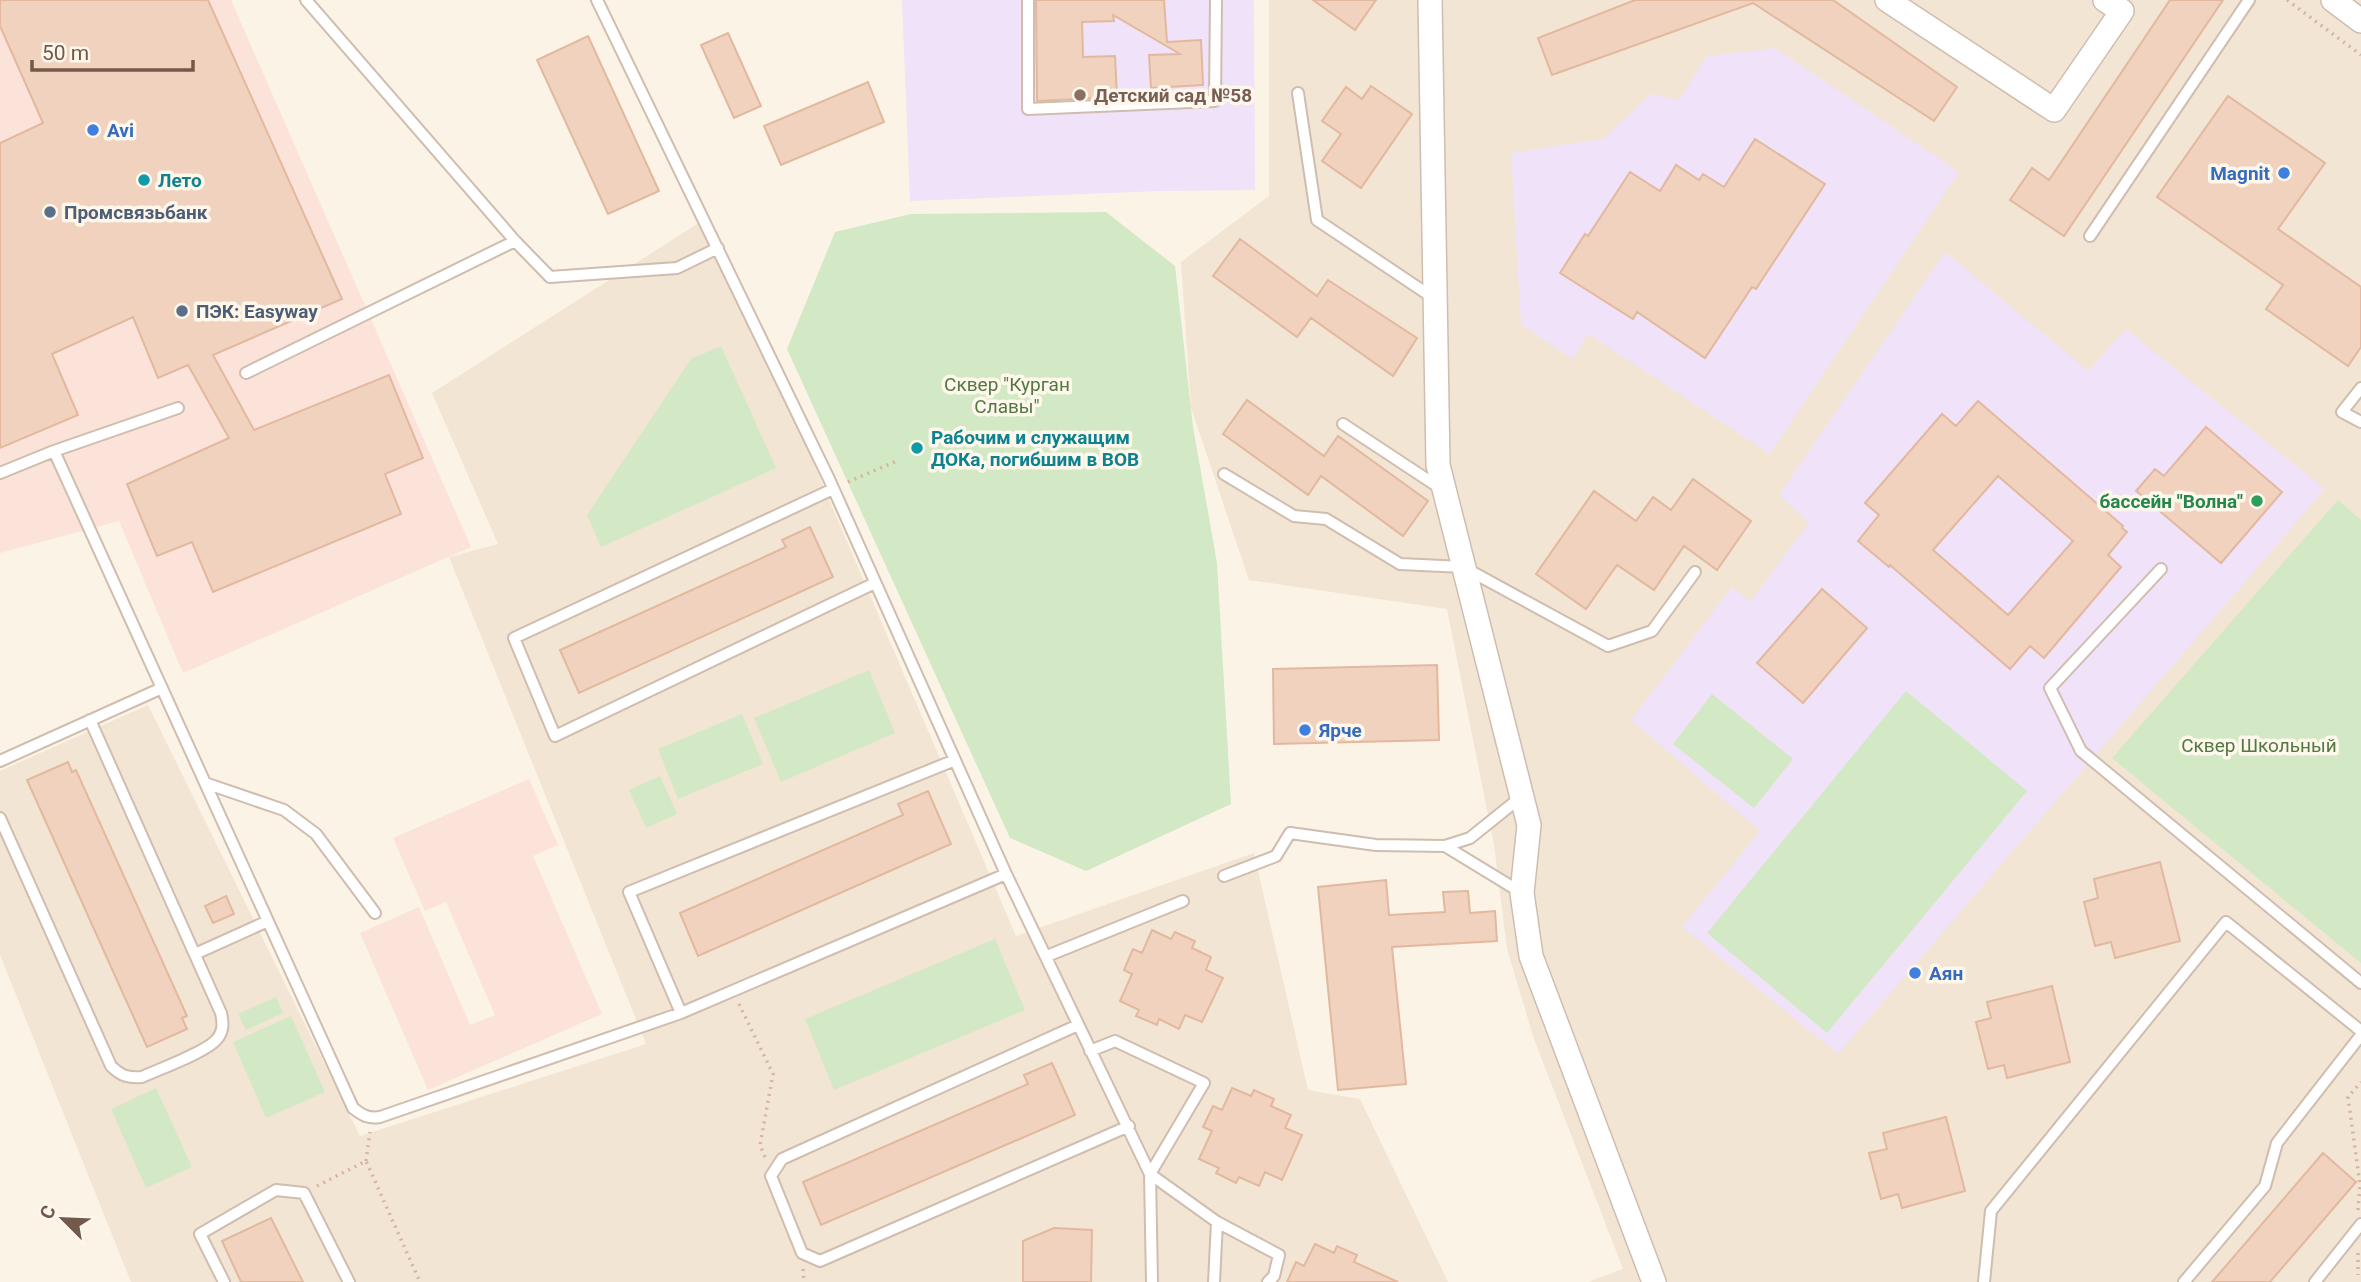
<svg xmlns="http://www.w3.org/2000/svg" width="2361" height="1282" viewBox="0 0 2361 1282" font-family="Roboto,sans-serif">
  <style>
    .residential { fill: #f3e5d4 }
    .commercial { fill: #fbe3d9 }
    .education { fill: #f0e2f8 }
    .green { fill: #d3e8c4 }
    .building { fill: #f0d2be; stroke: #e2b89f; stroke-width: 2; fill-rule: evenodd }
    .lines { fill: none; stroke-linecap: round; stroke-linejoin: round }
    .service-casing { stroke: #cfbdaf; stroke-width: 14 }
    .minor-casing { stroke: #cfbdaf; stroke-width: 26 }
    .path { stroke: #d5b5a1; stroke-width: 3.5; stroke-dasharray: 2 5; stroke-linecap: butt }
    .service { stroke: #fff; stroke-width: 10 }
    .minor { stroke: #fff; stroke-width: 23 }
    .education-dot { fill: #8d6e63; stroke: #fef7eb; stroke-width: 2.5 }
    .shop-dot { fill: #3f7fe0; stroke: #fef7eb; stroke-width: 2.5 }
    .culture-dot { fill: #0f9aa8; stroke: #fef7eb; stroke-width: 2.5 }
    .service-dot { fill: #5c6f8a; stroke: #fef7eb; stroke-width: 2.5 }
    .leisure-dot { fill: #2e9e5b; stroke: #fef7eb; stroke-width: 2.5 }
    .labels { text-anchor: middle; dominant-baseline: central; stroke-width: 7; stroke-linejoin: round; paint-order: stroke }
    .education-label { font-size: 19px; font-weight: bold; fill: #785e54; stroke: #fef7eb; text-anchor: start }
    .shop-label { font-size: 19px; font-weight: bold; fill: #366cbe; stroke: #fef7eb; text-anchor: start }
    .culture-label { font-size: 19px; font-weight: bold; fill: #0d838f; stroke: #fef7eb; text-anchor: start }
    .service-label { font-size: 19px; font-weight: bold; fill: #4e5e75; stroke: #fef7eb; text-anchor: start }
    .park-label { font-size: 19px; fill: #537843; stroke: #fef7eb }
    .leisure-label { font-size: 19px; font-weight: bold; fill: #27864d; stroke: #fef7eb; text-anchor: end }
  </style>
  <rect width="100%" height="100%" fill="#fbf3e5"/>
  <path class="residential" d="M 1269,0 L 2361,0 L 2361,1282 L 1588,1282 L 1623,1269 L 1534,1039 L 1507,949 L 1494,845 L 1447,609 L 1249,580 L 1191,408 L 1181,262 L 1269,196 Z
    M 708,217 L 1016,936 L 1254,853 L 1308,1090 L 1360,1099 L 1448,1282 L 131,1282 L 0,955 L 0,771 L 148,705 L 360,1136 L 646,1044 L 449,557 L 498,544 L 432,393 Z"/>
  <path class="commercial" d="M 0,0 L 231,0 L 471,547 L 183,673 L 119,521 L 0,553 Z
    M 529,779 L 558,845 L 533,856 L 602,1014 L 428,1090 L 360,933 L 419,907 L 470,1025 L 495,1015 L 446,902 L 425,911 L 393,838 Z"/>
  <path class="education" d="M 902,0 L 1254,0 L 1255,190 L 1159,191 L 910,201 Z
    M 1775,48 L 1959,172 L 1770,454 L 1588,334 L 1573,359 L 1521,325 L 1511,153 L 1603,139 L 1651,94 L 1679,100 L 1707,56 Z
    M 1945,252 L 2088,371 L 2126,329 L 2325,489 L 1838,1054 L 1682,927 L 1760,831 L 1631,720 L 1732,587 L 1750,602 L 1809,523 L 1779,495 Z"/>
  <path class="green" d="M 1106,212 L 1175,266 L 1193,427 L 1217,563 L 1231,804 L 1086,871 L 1010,838 L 787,349 L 835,232 L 911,214 Z
    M 721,346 L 776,468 L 601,547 L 587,515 L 691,359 Z
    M 2338,500 L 2361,520 L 2361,963 L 2112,758 Z
    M 869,670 L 895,733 L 781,782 L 754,718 Z
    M 1906,691 L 2027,791 L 1827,1033 L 1707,933 Z
    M 1712,694 L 1793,759 L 1754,808 L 1673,744 Z
    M 742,714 L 763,764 L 678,799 L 658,749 Z
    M 660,776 L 677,814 L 646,828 L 629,790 Z
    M 995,939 L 1025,1010 L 834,1090 L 805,1019 Z
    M 276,997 L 283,1013 L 246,1030 L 238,1014 Z
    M 291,1016 L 325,1092 L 266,1118 L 233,1042 Z
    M 156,1088 L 192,1167 L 146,1188 L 111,1109 Z"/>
  <path class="building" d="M 0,0 L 208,0 L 342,299 L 213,355 L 254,430 L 389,375 L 423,458 L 385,474 L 401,514 L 213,592 L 192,542 L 157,556 L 127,484 L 229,438 L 188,365 L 158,378 L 133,317 L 52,354 L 78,415 L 0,448 L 0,143 L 43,123 L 0,26 Z
    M 1036,0 L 1164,0 L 1167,42 L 1201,40 L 1203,85 L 1151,88 L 1149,55 L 1180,54 L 1113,15 L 1114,21 L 1082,22 L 1083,57 L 1115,56 L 1117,97 L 1037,101 Z
    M 1313,0 L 1376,0 L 1355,30 Z
    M 1635,0 L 1833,0 L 1957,87 L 1934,121 L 1753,3 L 1552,75 L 1538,38 Z
    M 2170,0 L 2223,0 L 2064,236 L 2010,200 L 2032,168 L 2049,180 Z
    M 728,33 L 761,106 L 734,118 L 701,45 Z
    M 588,36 L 659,191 L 608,214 L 537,60 Z
    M 868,82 L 884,122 L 781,165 L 764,126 Z
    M 1371,86 L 1412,114 L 1361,188 L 1322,161 L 1341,134 L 1322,121 L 1346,87 L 1362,99 Z
    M 2228,96 L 2325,163 L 2278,229 L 2361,287 L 2361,347 L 2348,366 L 2266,309 L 2283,285 L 2157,197 Z
    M 1755,139 L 1825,184 L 1756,289 L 1752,287 L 1705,358 L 1637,312 L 1633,319 L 1560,273 L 1585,234 L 1588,236 L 1630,172 L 1660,191 L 1676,165 L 1699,180 L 1703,174 L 1724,187 Z
    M 1240,239 L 1317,296 L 1328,280 L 1417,338 L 1393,376 L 1311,318 L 1297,337 L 1213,276 Z
    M 1247,400 L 1324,456 L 1338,436 L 1428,501 L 1403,536 L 1321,476 L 1308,495 L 1223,434 Z
    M 1978,401 L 2123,526 L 2122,528 L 2127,532 L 2108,555 L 2121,567 L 2044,658 L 2030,646 L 2010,669 L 1890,565 L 1889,567 L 1858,541 L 1879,515 L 1865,503 L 1942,414 L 1956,426 ZM 1998,476 L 2073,541 L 2008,615 L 1933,550 Z
    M 2206,427 L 2282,492 L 2221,563 L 2136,491 L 2155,469 L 2164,476 Z
    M 1693,479 L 1751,521 L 1717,570 L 1684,546 L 1654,590 L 1617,565 L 1586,609 L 1536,574 L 1594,491 L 1636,521 L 1653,497 L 1671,510 Z
    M 810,527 L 833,577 L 579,693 L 560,650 L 786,547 L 782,540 Z
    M 1822,589 L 1867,628 L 1803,703 L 1757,663 Z
    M 1437,665 L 1439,740 L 1274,744 L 1273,669 Z
    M 68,762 L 72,772 L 76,770 L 187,1016 L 182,1018 L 187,1029 L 147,1047 L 27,780 Z
    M 928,791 L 951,844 L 698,956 L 680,913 L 903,815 L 898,804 Z
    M 2160,862 L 2180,941 L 2115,958 L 2111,942 L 2095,946 L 2084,902 L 2098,898 L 2094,879 Z
    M 1386,880 L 1389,915 L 1445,912 L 1443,892 L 1468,891 L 1470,913 L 1495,911 L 1497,941 L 1392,947 L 1406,1084 L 1338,1090 L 1318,887 Z
    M 226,896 L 234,914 L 213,923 L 205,906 Z
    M 1152,930 L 1171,939 L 1175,932 L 1195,941 L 1192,948 L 1211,957 L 1206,970 L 1223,978 L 1202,1022 L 1185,1015 L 1179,1029 L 1159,1019 L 1157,1025 L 1136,1016 L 1139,1010 L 1120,1001 L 1132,974 L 1124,970 L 1133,949 L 1142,953 Z
    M 2052,986 L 2070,1062 L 2007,1078 L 2004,1065 L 1988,1069 L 1976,1022 L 1991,1018 L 1987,1002 Z
    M 1052,1063 L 1075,1115 L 821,1225 L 803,1182 L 1028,1084 L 1024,1075 Z
    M 1232,1088 L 1251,1096 L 1254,1090 L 1274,1099 L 1271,1106 L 1291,1115 L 1285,1128 L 1302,1135 L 1282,1180 L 1265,1172 L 1259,1186 L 1239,1177 L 1236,1183 L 1216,1173 L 1219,1168 L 1199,1159 L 1212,1131 L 1203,1127 L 1213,1106 L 1222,1110 Z
    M 1946,1117 L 1965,1191 L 1902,1208 L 1898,1194 L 1881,1199 L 1869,1153 L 1887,1149 L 1883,1133 Z
    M 2323,1153 L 2356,1182 L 2270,1282 L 2212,1282 Z
    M 271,1218 L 303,1282 L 241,1282 L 222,1241 Z
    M 1054,1228 L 1092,1230 L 1091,1282 L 1023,1282 L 1023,1241 Z
    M 1315,1244 L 1334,1253 L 1337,1246 L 1357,1255 L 1354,1262 L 1398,1282 L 1287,1282 L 1296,1262 L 1304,1266 Z"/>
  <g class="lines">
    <defs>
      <path id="service" d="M 597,0 L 829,479 L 1006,874 L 1150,1174 L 1152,1282
        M 1028,0 L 1028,109 L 1215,101 L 1216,0
        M 1298,93 L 1317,220 L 1435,299
        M 2090,236 L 2249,0
        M 515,241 L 550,277 L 677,268 L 718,248
        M 246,373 L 515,241 L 306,0
        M 2361,388 L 2342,412 L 2361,422
        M 1343,424 L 1443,490
        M 54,451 L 353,1108 C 362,1115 368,1119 380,1117 L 681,1013
        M 0,473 L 54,451 L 178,408
        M 1224,474 L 1294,516 L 1326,519 L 1400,564 L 1463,567 L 1608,646 L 1652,631 L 1695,572
        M 833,489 L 514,638 L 555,736 L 875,583
        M 2161,569 L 2050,688 L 2081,751 L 2361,983
        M 955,760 L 629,892 L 681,1013 L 1006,874
        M 0,761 L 162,688
        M 205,783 L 284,810 L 316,834 L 375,913
        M 0,818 L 111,1066 C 121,1076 128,1078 142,1077 C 159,1069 207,1052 217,1039 C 224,1031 223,1022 221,1013 L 90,720
        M 1445,846 L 1470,838 L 1521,797
        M 1224,876 L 1276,856 L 1290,833 L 1376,845 L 1445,846 L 1522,893
        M 195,954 L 268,921
        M 1047,956 L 1183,901
        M 1078,1025 L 782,1159 L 771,1176 L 802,1253 L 820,1261 L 1129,1126
        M 1090,1051 L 1115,1041 L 1204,1083 L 1150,1174 L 1217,1222 L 1214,1282
        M 1217,1222 L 1279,1255 L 1274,1276 L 1268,1282
        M 224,1282 L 200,1234 L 276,1190 L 304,1193 L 349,1282
        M 1984,1282 L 1991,1211 L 2226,922 L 2361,1031
        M 2184,1282 L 2265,1186 L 2277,1143 L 2361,1035
        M 2315,1282 L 2361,1224"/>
      <path id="minor" d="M 1430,0 L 1438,465 L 1529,825 L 1522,893 L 1531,956 L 1654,1282
        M 1887,0 L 2054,110 L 2122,11 L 2105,0
        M 2333,0 L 2361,21"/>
    </defs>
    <use href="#service" class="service-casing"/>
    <use href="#minor" class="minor-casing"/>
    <path class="path" d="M 2287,0 L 2361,55
      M 848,482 L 899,460
      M 739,1004 L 773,1074 L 760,1145 L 765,1157
      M 366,1161 L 370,1132
      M 317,1186 L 366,1161 L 420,1282
      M 2358,1210 L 2360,1185 L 2348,1097 L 2361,1082
      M 2358,1253 L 2358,1275
      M 803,1269 L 804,1282"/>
    <use href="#service" class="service"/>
    <use href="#minor" class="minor"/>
  </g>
  <circle class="education-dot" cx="1080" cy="95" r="7"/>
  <g class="shop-dot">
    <circle cx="93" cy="130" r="7"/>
    <circle cx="2284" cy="173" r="7"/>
    <circle cx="1305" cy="730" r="7"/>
    <circle cx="1915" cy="973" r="7"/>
  </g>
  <g class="culture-dot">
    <circle cx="144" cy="180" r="7"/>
    <circle cx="917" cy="448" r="7"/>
  </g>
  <g class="service-dot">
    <circle cx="50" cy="212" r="7"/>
    <circle cx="182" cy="311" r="7"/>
  </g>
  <circle class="leisure-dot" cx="2257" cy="501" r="7"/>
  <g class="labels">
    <g class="education-label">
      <text x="1094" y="95">Детский сад №58</text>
    </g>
    <g class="shop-label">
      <text x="107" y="130">Avi</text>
      <text x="2270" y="173" text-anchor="end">Magnit</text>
      <text x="1319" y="730">Ярче</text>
      <text x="1929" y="973">Аян</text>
    </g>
    <g class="culture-label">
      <text x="158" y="180">Лето</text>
      <text x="931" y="437">Рабочим и служащим<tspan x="931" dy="22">ДОКа, погибшим в ВОВ</tspan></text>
    </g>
    <g class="service-label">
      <text x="64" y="212">Промсвязьбанк</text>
      <text x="196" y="311">ПЭК: Easyway</text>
    </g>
    <g class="park-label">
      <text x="1007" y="384">Сквер "Курган<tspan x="1007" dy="22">Славы"</tspan></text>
      <text x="2259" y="745">Сквер Школьный</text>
    </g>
    <g class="leisure-label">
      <text x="2243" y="501">бассейн "Волна"</text>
    </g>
  </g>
  <g transform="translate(63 1219) rotate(294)" stroke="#fef7eb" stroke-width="5" paint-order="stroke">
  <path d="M0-5L12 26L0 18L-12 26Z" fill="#73594b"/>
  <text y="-10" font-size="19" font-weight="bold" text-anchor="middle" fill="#73594b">С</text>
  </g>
  <path d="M32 60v10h161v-10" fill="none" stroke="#73594b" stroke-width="3.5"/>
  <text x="42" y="60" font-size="21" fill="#73594b" stroke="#fef7eb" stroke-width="5" paint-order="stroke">50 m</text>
</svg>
